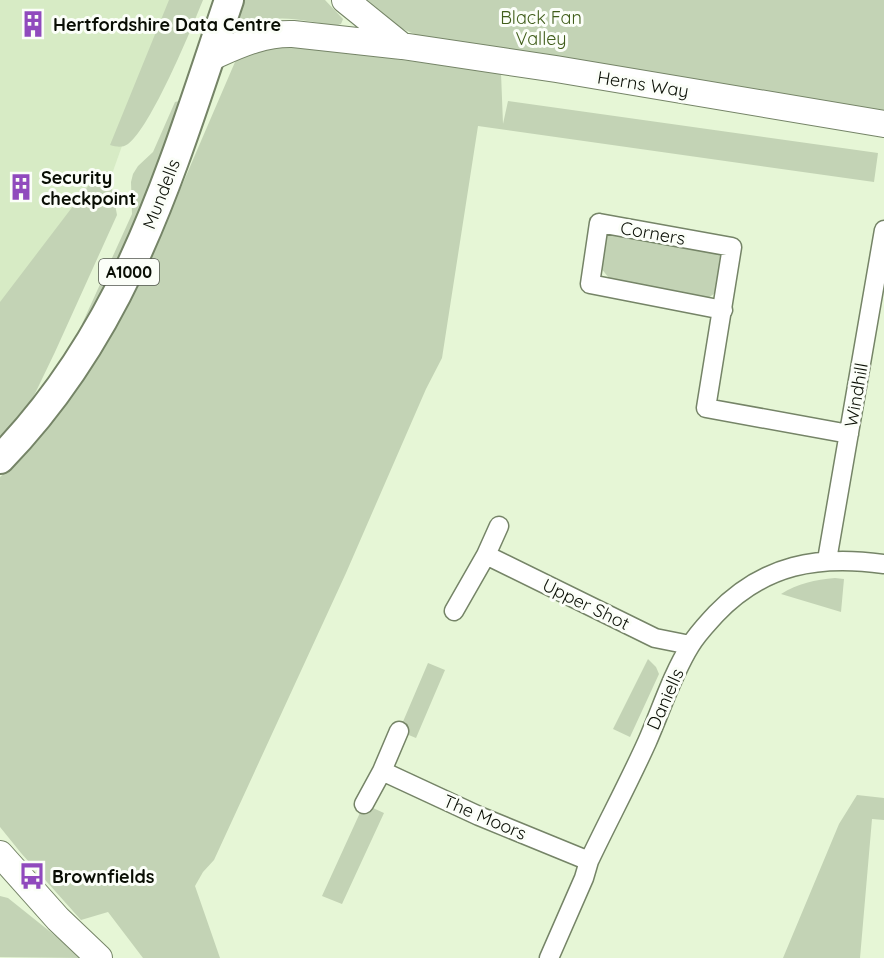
<svg xmlns="http://www.w3.org/2000/svg" width="884" height="958" viewBox="0 0 884 958" font-family="Quicksand,sans-serif">
  <style>
    .built { fill: #d7ebc5 }
    .green { fill: #c3d3b5 }
    .lines { fill: none; stroke-linecap: round; stroke-linejoin: round }
    .street-casing { stroke: #758467; stroke-width: 21 }
    .secondary-casing { stroke: #758467; stroke-width: 28 }
    .primary-casing { stroke: #758467; stroke-width: 32 }
    .street { stroke: #fff; stroke-width: 18 }
    .secondary { stroke: #fff; stroke-width: 26 }
    .primary { stroke: #fff; stroke-width: 28 }
    .labels { text-anchor: middle; dominant-baseline: central; stroke-width: 6; stroke-linejoin: round; paint-order: stroke }
    .shield { fill: #fbfef8; stroke: #52564d; stroke-width: 1.5 }
    .shield-label { font-size: 16px; font-weight: bold; fill: #090e04 }
    .park-label { font-size: 18px; fill: #405d1a; stroke: #fbfef8 }
    .poi-label { font-size: 18px; font-weight: bold; fill: #090e04; stroke: #fbfef8; text-anchor: start }
    .street-label { font-size: 18px; fill: #090e04; stroke: #fbfef8 }
  </style>
  <rect width="100%" height="100%" fill="#e6f6d6"/>
  <path class="built" d="M 0,0 L 174,0 L 102,202 L 0,323 Z"/>
  <path class="green" d="M 169,0 L 203,0 C 191,30 151,127 128,144 C 122,148 117,147 110,145 Z
    M 243,0 L 325,0 L 343,19 L 341,24 L 335,26 C 300,20 275,12 242,28 L 236,24 L 236,22 Z
    M 357,0 L 884,0 L 884,113 L 427,38 C 400,31 379,16 357,0 Z
    M 266,42 L 501,73 L 503,124 L 508,101 L 878,153 L 874,182 L 478,126 L 442,358 L 426,389 L 346,573 L 214,860 L 203,872 L 195,886 L 220,958 L 143,958 L 108,912 L 81,920 L 21,853 L 0,827 L 0,477 L 8,470 L 107,340 L 155,248 L 235,62 L 247,50 Z
    M 179,101 L 182,104 L 120,264 L 83,325 L 82,324 L 132,214 L 131,182 L 133,174 L 138,166 L 153,152 L 175,102 Z
    M 99,172 L 104,173 L 111,183 L 117,215 L 55,352 L 29,406 L 0,442 L 0,302 Z
    M 615,232 L 715,249 L 723,259 L 718,291 L 708,298 L 609,278 L 600,267 L 604,237 Z
    M 835,578 L 844,579 L 841,612 L 781,594 C 798,583 815,580 835,578 Z
    M 648,659 L 656,667 L 659,674 L 630,737 L 613,729 Z
    M 428,663 L 445,670 L 416,738 L 399,731 Z
    M 857,795 L 884,798 L 884,820 L 872,819 L 860,958 L 783,958 L 839,824 Z
    M 364,804 L 384,813 L 342,904 L 322,896 Z
    M 0,896 L 8,898 L 83,958 L 0,957 Z"/>
  <g class="lines">
    <defs>
      <path id="street" d="M 723,310 L 590,284 L 599,223 L 732,247 L 706,408 L 849,434
        M 486,555 L 655,638 L 690,645
        M 827,560 L 884,230
        M 454,611 L 486,555 L 499,526
        M 382,771 L 479,816 L 589,861
        M 364,804 L 382,771 L 399,731
        M 549,958 L 584,878 L 589,861 C 608,821 629,782 647,742 C 661,710 672,675 690,646 C 697,634 707,624 716,614 C 764,564 818,555 884,564"/>
      <path id="secondary" d="M 345,0 L 402,46
        M 209,58 C 237,46 262,33 293,34 L 402,46 L 556,69 L 884,124
        M 0,854 L 58,919 L 99,958"/>
      <path id="primary" d="M 0,459 C 128,328 172,168 229,0"/>
    </defs>
    <use href="#street" class="street-casing"/>
    <use href="#secondary" class="secondary-casing"/>
    <use href="#primary" class="primary-casing"/>
    <use href="#street" class="street"/>
    <use href="#secondary" class="secondary"/>
    <use href="#primary" class="primary"/>
  </g>
  <defs>
    <symbol id="building-bare" viewBox="-9 -9 18 18"><path d="M-4-6H4V6H1V3H-1V6H-4ZM-2.5-4.3h1.7v1.8h-1.7ZM.8-4.3h1.7v1.8H.8ZM-2.5-1h1.7V.8h-1.7ZM.8-1h1.7V.8H.8Z" fill="#904abd" stroke="#fbfef8" stroke-width="2.5" paint-order="stroke"/></symbol>
    <symbol id="bus-bare" viewBox="-9 -9 18 18"><path d="M-5-6H5V4H4V6H2V4H-2V6H-4V4H-5ZM-3.5-4V0h7V-4ZM-3.5 1.2v1.5H-2V1.2ZM2 1.2v1.5H3.5V1.2Z" fill="#904abd" stroke="#fbfef8" stroke-width="2.5" paint-order="stroke"/></symbol>
  </defs>
  <g fill-rule="evenodd">
    <use href="#building-bare" x="14" y="5" width="38" height="38"/>
    <use href="#building-bare" x="2" y="168" width="38" height="38"/>
    <use href="#bus-bare" x="13" y="857" width="38" height="38"/>
  </g>
  <g class="labels">
    <rect class="shield" x="99" y="259" width="60" height="26" rx="4.5"/>
    <g class="shield-label">
      <text x="129" y="272">A1000</text>
    </g>
    <g class="park-label">
      <text x="541" y="17">Black Fan<tspan x="541" dy="21">Valley</tspan></text>
    </g>
    <g class="poi-label">
      <text x="53" y="24">Hertfordshire Data Centre</text>
      <text x="41" y="177">Security<tspan x="41" dy="21">checkpoint</tspan></text>
      <text x="52" y="876">Brownfields</text>
    </g>
    <g class="street-label">
      <text transform="translate(643 84) rotate(9)">Herns Way</text>
      <text transform="translate(161 194) rotate(-69)">Mundells</text>
      <text transform="translate(653 233) rotate(10)">Corners</text>
      <text transform="translate(856 395) rotate(-80)">Windhill</text>
      <text transform="translate(586 604) rotate(26)">Upper Shot</text>
      <text transform="translate(665 699) rotate(-66)">Daniells</text>
      <text transform="translate(485 817) rotate(23)">The Moors</text>
    </g>
  </g>
</svg>
